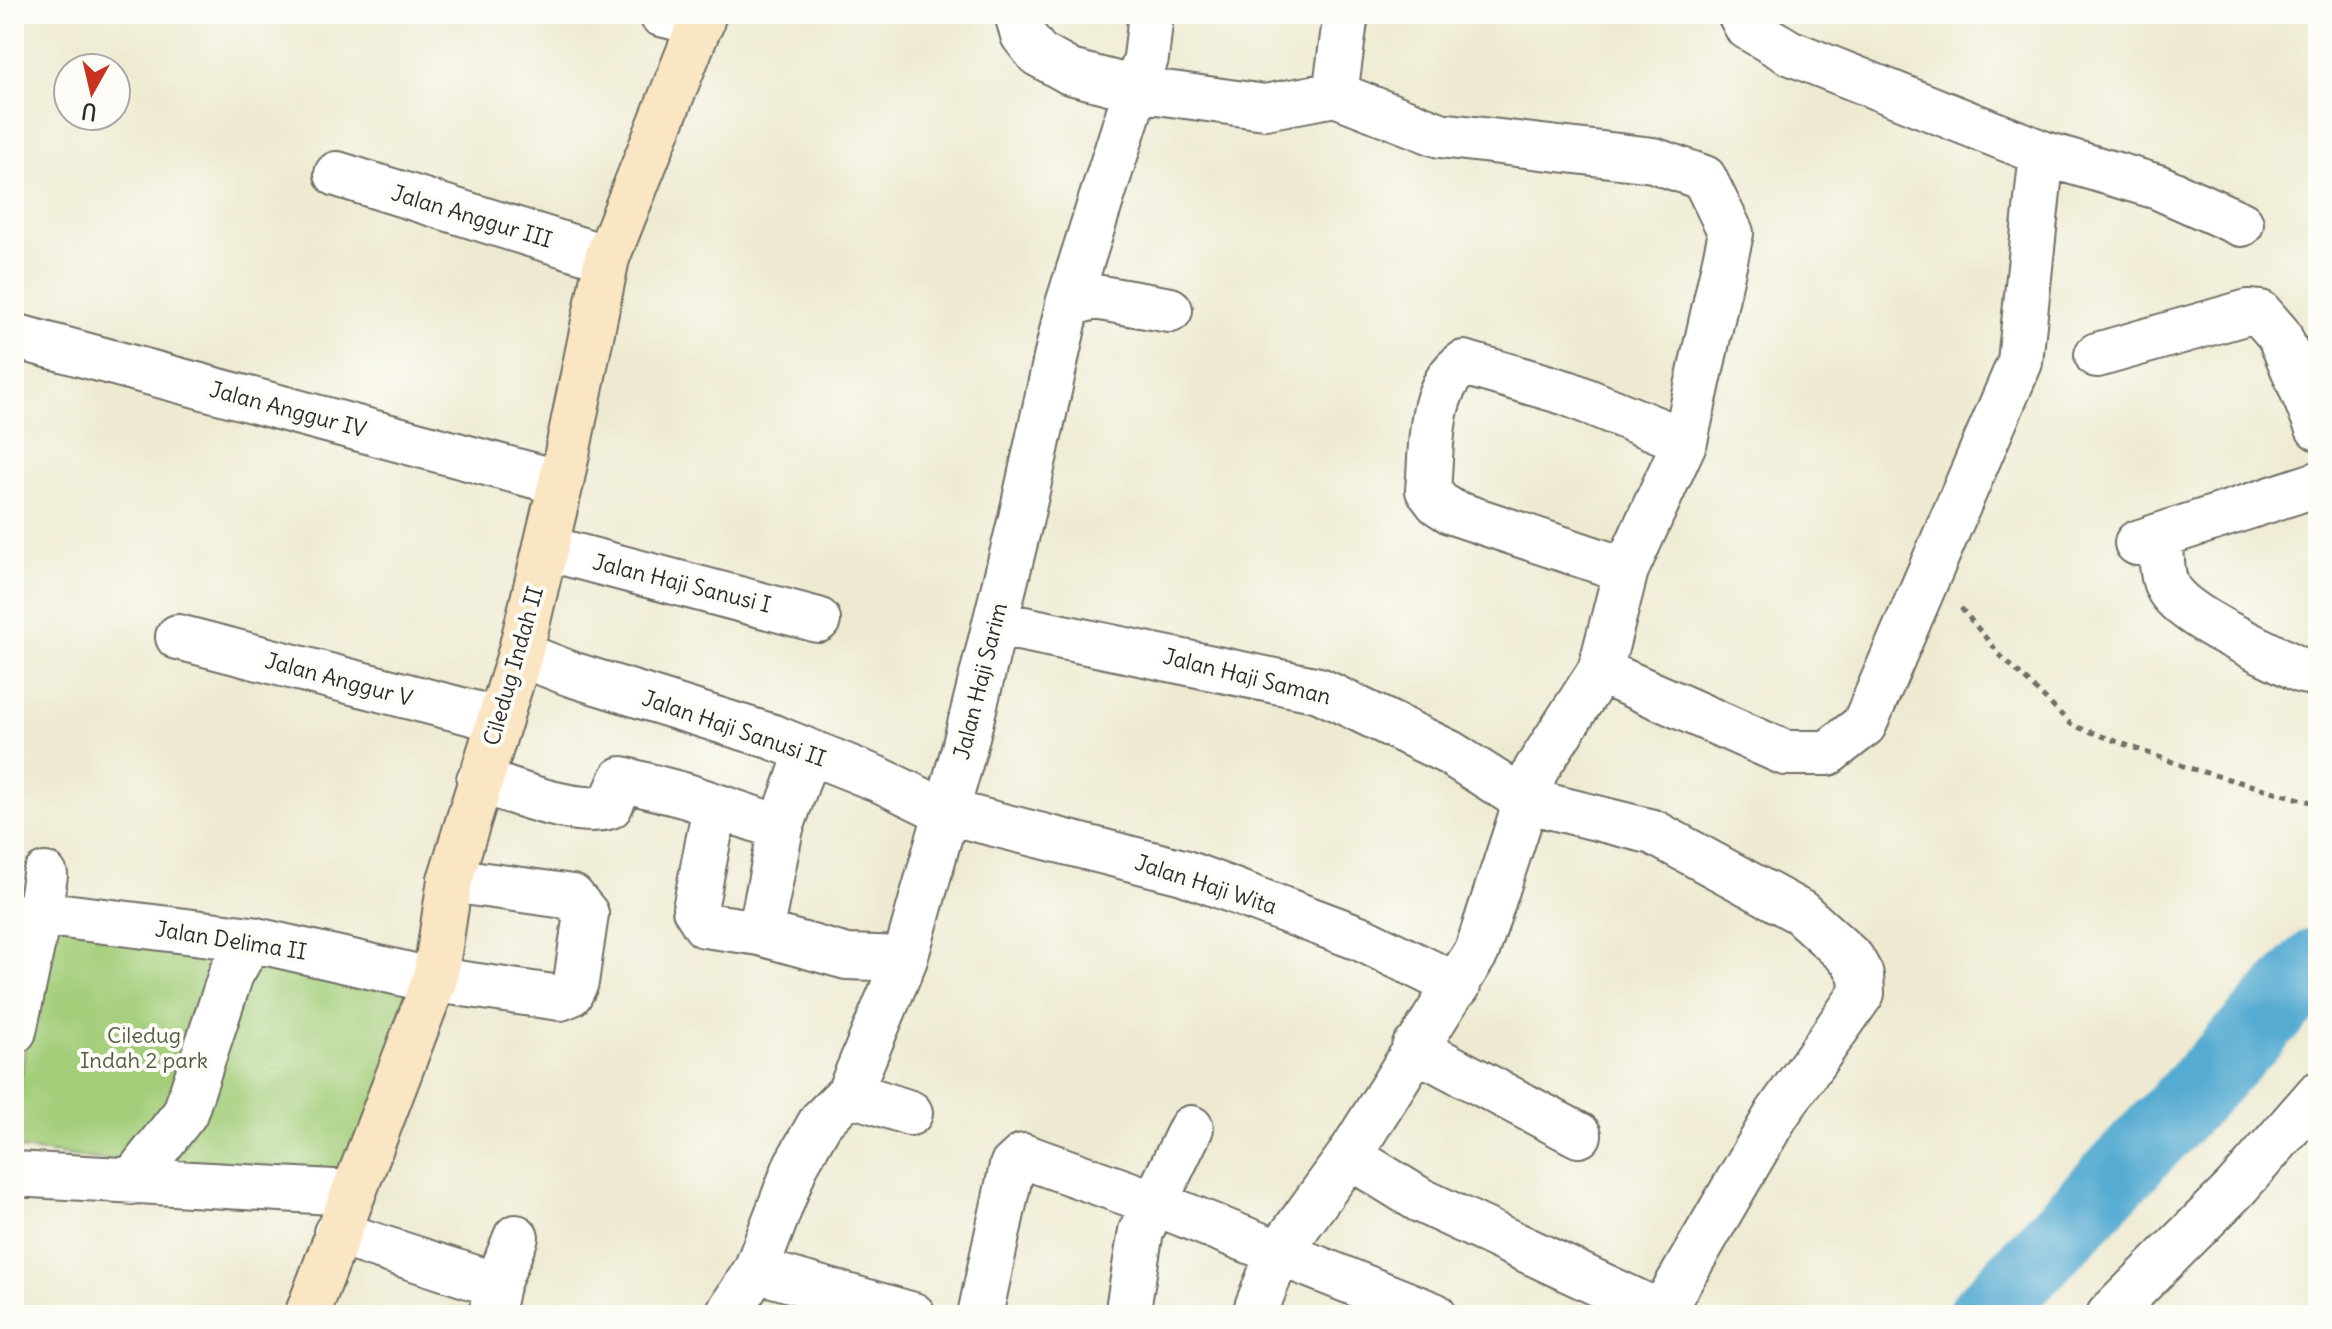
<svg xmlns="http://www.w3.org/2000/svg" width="2332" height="1329" viewBox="0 0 2332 1329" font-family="Delius,sans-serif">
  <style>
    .green { fill: #a4ce7a; stroke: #687c52; stroke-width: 2 }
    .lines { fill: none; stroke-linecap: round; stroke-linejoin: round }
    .river { stroke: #55abd1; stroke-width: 72 }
    .street-casing { stroke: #6f6e65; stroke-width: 48 }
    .secondary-casing { stroke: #6f6e65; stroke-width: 48 }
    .path { stroke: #6f6e65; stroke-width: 5; stroke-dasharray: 6 6; stroke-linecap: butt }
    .street { stroke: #fff; stroke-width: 44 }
    .secondary { stroke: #fbe6c4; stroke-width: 44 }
    .labels { text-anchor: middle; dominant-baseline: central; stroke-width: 8; stroke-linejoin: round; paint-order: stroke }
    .street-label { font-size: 22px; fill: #2b2b2b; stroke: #fdfcf7 }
    .park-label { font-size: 22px; fill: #4f5c43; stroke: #fdfcf7 }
  </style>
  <rect width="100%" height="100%" fill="#fdfcf7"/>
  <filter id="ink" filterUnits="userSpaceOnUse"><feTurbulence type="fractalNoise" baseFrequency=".0125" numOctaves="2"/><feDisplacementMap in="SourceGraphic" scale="16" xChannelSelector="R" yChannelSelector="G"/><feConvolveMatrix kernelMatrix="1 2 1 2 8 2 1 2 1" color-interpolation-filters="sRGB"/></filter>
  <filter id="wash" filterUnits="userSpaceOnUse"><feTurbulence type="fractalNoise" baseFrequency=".006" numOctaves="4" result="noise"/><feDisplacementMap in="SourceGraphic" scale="32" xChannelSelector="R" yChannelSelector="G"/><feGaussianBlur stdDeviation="1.8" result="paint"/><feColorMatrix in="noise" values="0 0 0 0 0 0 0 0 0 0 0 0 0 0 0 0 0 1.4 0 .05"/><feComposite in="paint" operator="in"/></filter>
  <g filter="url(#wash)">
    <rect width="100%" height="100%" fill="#eeead1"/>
    <path class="green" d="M 39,913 L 435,979 L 351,1193 L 14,1148 Z"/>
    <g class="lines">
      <path class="river" d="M 1984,1315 L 2318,963"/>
    </g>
  </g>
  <g filter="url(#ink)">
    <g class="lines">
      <defs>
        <path id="street" d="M 661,14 L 701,24
          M 1017,14 L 1023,35 L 1038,54 L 1070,72 L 1136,89 L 1265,107 L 1335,94 L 1440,135 L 1653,160 L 1704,178 L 1731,233 L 1685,441 L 1626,570 L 1600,671 L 1536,770 L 1477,951 L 1349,1156 L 1420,1200 L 1661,1313
          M 1740,14 L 1747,27 L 1789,52 L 2042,153 L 2158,187 L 2241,224
          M 1335,94 L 1346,14
          M 337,174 L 607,258
          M 1068,304 L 1095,297 L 1170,310
          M 14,336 L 561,483
          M 2097,355 L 2248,312 L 2260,313 L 2279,335 L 2318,428
          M 2161,535 C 2162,552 2160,575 2169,590 C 2188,620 2269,653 2302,671 L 2318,674
          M 2137,543 L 2318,484
          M 546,548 L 818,620
          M 1626,570 L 1452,512 L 1438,503 L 1428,490 C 1432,449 1427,388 1464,363 L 1567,393 L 1685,441
          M 995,623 L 1319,690 L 1450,753 L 1524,800 L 1653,832 L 1800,912 L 1852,959 L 1861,975 L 1862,993 L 1777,1114 L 1660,1315
          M 178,637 L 500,720
          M 520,654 L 571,674 L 773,737 L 880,780 L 944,811 L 1183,872 L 1362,939 L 1458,986
          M 1600,671 L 1785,753 L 1828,753 L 1864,725 L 2020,362 L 2042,153
          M 479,780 C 511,791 579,818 610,806 L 622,779 L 687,796 L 781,828
          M 715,806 L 695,909 L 705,925 L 760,933 L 847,957 L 905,959
          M 45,875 L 39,913 L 251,939 L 422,978 L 560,998 L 570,994 L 576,982 L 586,914 L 572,897 L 450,880
          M 760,933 L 781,828 L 808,751
          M 14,1031 L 39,913
          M 1414,1048 L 1579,1135
          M 849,1093 L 910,1113
          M 14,1174 L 351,1193
          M 131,1182 L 185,1113 L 231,974 L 251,939
          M 336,1233 L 497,1285
          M 756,1270 L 913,1315
          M 1257,1307 L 1278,1254 L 1349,1156
          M 491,1314 L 497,1285 L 516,1237
          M 727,1315 L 756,1270 L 796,1165 L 821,1121 L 849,1093 L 905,959 L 963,753 L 1021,518 L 1068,304 L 1146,58 L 1151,14
          M 980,1315 L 1012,1166 L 1023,1156 L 1155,1203 L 1434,1315
          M 1127,1315 L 1141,1231 L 1191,1128
          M 2109,1315 L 2236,1188 L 2318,1094"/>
        <path id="secondary" d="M 307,1315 L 435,979 L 450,880 L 520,654 L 561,483 L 607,258 L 704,14"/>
      </defs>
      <use href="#street" class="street-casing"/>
      <use href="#secondary" class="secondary-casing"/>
      <path class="path" d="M 1961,608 L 2001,656 L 2072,725 L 2189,768 L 2318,804"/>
      <use href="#street" class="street"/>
      <use href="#secondary" class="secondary"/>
    </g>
  </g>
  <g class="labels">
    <g class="street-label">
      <text transform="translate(472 216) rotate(17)">Jalan Anggur III</text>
      <text transform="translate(288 409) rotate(15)">Jalan Anggur IV</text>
      <text transform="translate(682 583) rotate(14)">Jalan Haji Sanusi I</text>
      <text transform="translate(513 666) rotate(-74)">Ciledug Indah II</text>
      <text transform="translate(1247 676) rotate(14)">Jalan Haji Saman</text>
      <text transform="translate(339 679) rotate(15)">Jalan Anggur V</text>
      <text transform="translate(980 681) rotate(-76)">Jalan Haji Sarim</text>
      <text transform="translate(734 728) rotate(19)">Jalan Haji Sanusi II</text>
      <text transform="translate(1206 884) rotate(18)">Jalan Haji Wita</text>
      <text transform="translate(231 940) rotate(9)">Jalan Delima II</text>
    </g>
    <g class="park-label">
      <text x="144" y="1035">Ciledug<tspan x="144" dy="25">Indah 2 park</tspan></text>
    </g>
  </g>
  <rect width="2332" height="1329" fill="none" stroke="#fdfcf7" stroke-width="48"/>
  <g transform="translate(92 92) rotate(188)"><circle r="38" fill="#fdfcf7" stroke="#a9a8a5" stroke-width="2"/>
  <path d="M0-6L14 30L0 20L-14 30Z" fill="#c8321e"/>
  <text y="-12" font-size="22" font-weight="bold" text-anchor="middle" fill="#2b2b2b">U</text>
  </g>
</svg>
